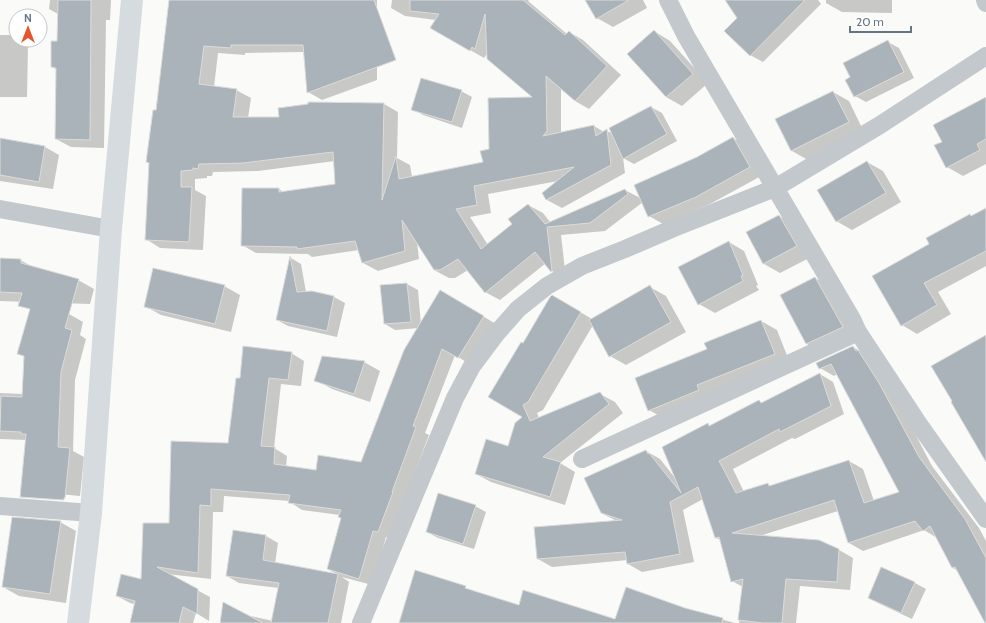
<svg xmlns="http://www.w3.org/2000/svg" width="986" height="623" viewBox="0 0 986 623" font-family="Cabin,sans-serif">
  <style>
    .shadow { fill: #0003 }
    .building { fill: #aab3b9; stroke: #dcdcda }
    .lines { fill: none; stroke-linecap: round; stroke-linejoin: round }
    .street { stroke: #c3c8cc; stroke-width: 18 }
    .secondary { stroke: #d6dbdf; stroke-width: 22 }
  </style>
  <rect width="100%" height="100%" fill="#fafaf8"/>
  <path class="shadow" d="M 50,0 L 111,0 L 110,20 L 106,20 L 104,148 L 71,147 L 56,139 L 57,70 L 52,67 L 58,42 L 58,14 L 49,9 Z
    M 170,0 L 377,0 L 377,80 L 322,100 L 308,92 L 305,52 L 245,53 L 245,55 L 218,53 L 214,87 L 236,90 L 251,98 L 248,118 L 280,118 L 384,104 L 398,112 L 397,158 L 410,165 L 412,177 L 484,163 L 490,150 L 535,98 L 488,55 L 486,55 L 484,58 L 432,28 L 436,20 L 405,16 L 391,8 L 392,0 L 529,0 L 528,1 L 567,34 L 569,32 L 583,40 L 621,75 L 589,109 L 575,101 L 561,88 L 561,133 L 594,126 L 604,132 L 607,131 L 613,134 L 651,107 L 662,113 L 677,141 L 634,164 L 623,158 L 625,173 L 562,208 L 547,200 L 543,193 L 558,181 L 488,194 L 491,213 L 470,217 L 488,245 L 514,224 L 528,205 L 543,213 L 550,222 L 625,190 L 642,199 L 698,158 L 733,138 L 747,146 L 763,175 L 710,204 L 663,224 L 649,216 L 643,202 L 605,231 L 561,235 L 566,279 L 552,271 L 546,263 L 500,300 L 485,292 L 468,270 L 455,278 L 449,278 L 434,270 L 417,242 L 419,259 L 378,271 L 363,263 L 359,250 L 312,257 L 308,254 L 256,253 L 242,245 L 243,189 L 279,189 L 285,193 L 336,184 L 335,161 L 258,171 L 213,172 L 212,176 L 207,176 L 207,178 L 195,179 L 195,190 L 206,196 L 203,250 L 160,248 L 146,239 L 157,111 Z
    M 586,0 L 643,0 L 647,8 L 613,27 L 597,18 Z
    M 726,0 L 818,0 L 821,4 L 763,62 L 750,55 L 738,18 Z
    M 826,0 L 892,0 L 892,13 L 842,12 L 826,3 Z
    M 654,31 L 670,41 L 708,83 L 682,106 L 666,97 Z
    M 0,35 L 12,35 L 16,38 L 16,40 L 20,40 L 28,44 L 27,97 L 0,97 Z
    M 888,42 L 899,48 L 914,78 L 866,102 L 855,96 Z
    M 461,91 L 472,97 L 462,128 L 423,115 L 412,109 Z
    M 833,92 L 849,101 L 864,132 L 808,160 L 792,151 L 776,120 Z
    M 986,99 L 986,164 L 963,176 L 947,167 L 943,142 Z
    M 0,139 L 45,147 L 59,155 L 53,189 L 0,181 Z
    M 867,162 L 883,171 L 901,202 L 852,230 L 836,221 Z
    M 986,209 L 986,266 L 938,292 L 951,314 L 917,334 L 902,325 L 874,277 L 930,244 L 972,217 Z
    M 779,216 L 795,225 L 813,256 L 780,273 L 764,264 L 747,232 Z
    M 729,242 L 744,251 L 758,285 L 756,286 L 759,290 L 715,313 L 699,304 Z
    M 291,258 L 301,264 L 306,292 L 312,292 L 334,297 L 345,303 L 337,337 L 288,326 L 277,320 Z
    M 0,259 L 20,260 L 35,268 L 78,280 L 94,289 L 90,304 L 0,301 Z
    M 815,278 L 831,287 L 858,337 L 823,353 L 807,344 Z
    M 407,284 L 418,290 L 421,325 L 441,291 L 496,324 L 471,365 L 455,355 L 425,433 L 429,435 L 404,500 L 391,539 L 386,537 L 372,585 L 342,577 L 349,582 L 341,623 L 221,623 L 246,615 L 273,621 L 279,588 L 239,583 L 227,576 L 233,532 L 266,536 L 278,543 L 275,564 L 338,575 L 328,569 L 342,519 L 340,515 L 302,510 L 290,502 L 290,501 L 224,496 L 223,512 L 213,512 L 211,579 L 167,574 L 210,597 L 209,621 L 196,613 L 193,623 L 131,623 L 135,604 L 130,603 L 117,596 L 142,580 L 170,524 L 229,444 L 241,379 L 291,353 L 304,361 L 301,386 L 281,384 L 274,448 L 287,456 L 286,467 L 317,471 L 362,463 L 419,328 L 395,330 L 385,324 L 381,286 Z
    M 224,286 L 240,295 L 231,332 L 161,315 L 145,306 Z
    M 650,287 L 666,296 L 686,332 L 626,365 L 610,356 L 593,325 L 543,410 L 537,413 L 539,418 L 600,394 L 615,402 L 623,413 L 560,463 L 575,472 L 565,505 L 491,482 L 476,474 L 508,447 L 524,417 L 490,397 L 524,344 L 553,296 L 592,319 Z
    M 69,314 L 83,322 L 80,335 L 86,339 L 75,380 L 73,451 L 84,457 L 80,496 L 37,492 L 27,440 L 0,439 L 0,393 L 23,394 L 25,357 L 19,354 L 28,318 Z
    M 761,321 L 777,330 L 790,363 L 665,419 L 649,410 L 708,350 Z
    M 853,347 L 867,355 L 893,392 L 932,466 L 979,528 L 986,541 L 986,623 L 958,571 L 953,568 L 937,538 L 924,530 L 863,551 L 849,543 L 838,511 L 760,536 L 839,550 L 853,558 L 850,590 L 800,586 L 796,623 L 739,623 L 743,587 L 732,581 L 721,540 L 716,538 L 703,499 L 683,510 L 694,562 L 642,572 L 628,564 L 628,560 L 552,567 L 538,559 L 617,521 L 601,513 L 646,451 L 660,459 L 675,478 L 708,424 L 711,426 L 759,401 L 763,403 L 820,374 L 833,382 L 844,414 L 795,439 L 792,438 L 733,469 L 744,492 L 768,484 L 772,486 L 849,461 L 863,469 L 874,501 L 900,493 L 837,374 L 834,376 L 820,368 Z
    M 364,362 L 380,371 L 370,402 L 332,389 L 316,380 Z
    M 475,506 L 486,512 L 474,549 L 438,538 L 427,532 Z
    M 60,522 L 76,531 L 66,603 L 19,596 L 3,587 Z
    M 882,569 L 915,583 L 926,589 L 912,619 L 880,604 L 869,598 Z
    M 685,609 L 735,623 L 618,623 Z"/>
  <path class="building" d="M 58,0 L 91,0 L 90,140 L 55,139 L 56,68 L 51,67 L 51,41 L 57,41 Z
    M 169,0 L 374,0 L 396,60 L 307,93 L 303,45 L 231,45 L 231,48 L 204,46 L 199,84 L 237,89 L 233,117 L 279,117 L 278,108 L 308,104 L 308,102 L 384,103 L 382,200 L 396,156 L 399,179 L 483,162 L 480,151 L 489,149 L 488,98 L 532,97 L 487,59 L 485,14 L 475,49 L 472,47 L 470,51 L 430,28 L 439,14 L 410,11 L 410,0 L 523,0 L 565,35 L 569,31 L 607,66 L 575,101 L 546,76 L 547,131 L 543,136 L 594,125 L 596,136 L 607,129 L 611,165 L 546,200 L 542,193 L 574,167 L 474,186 L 477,205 L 456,209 L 481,249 L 512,224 L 508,219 L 528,204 L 545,224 L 625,189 L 628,194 L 590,223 L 547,227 L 552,271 L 551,272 L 535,252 L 485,293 L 458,259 L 440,270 L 434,270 L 402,220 L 405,251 L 362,263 L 355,241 L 297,249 L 297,247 L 241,246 L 242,188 L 279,188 L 279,192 L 335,184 L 333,152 L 243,163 L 199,164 L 198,169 L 193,168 L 193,170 L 181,171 L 181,187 L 192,187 L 189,242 L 145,240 L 149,163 L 146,162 L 153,110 L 156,110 Z
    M 585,0 L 629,0 L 596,19 Z
    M 725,0 L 805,0 L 750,56 L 724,31 L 737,18 Z
    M 654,30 L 693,74 L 666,97 L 627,54 Z
    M 888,40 L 904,72 L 854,97 L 845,80 L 850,77 L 843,63 Z
    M 421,78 L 462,90 L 452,122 L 411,110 Z
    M 833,91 L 849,122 L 791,151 L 775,119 Z
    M 986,97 L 986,139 L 977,144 L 980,150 L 946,168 L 934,145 L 942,142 L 933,125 Z
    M 651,106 L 667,134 L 623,159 L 609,128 Z
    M 733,137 L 750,167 L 696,197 L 648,217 L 634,185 L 697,157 Z
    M 0,138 L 45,146 L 39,182 L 0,175 Z
    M 867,161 L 886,193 L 836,222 L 817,190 Z
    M 986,208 L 986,251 L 924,283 L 937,305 L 901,326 L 872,276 L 929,244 L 926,238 L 970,214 L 971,216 Z
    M 779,215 L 797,246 L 763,264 L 746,232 Z
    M 729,241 L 743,275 L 741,276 L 743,281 L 698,305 L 678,267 Z
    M 290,256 L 297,292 L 312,291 L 334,296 L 327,331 L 276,320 Z
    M 0,258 L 21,259 L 21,263 L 79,279 L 65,328 L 72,330 L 61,372 L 58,447 L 70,448 L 65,498 L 64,498 L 64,500 L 20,497 L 26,434 L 21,434 L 21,432 L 0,431 L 1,396 L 22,397 L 24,356 L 17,354 L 30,309 L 18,306 L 22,293 L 0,292 Z
    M 153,268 L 225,285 L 215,324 L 144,307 Z
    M 815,277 L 843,327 L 806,344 L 780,295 Z
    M 407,283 L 411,322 L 384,324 L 380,285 Z
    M 650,285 L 671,322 L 609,357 L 589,320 Z
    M 440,290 L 484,316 L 458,358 L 442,349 L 413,426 L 416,427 L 392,492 L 393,492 L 378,532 L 373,531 L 359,579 L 327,569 L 341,518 L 338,517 L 341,510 L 288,503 L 290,495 L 211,489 L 211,506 L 200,505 L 198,573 L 157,567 L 198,589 L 197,614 L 183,607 L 179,623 L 130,623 L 135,601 L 116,596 L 121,574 L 141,579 L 143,523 L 169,523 L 171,441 L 228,443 L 236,378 L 240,378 L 243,346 L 292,352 L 288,380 L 269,378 L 261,446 L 275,447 L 274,464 L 316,470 L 318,455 L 361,462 L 404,350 Z
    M 552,295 L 581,312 L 528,402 L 523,405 L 530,421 L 600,392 L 609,404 L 543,457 L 561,462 L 550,497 L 475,474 L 486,439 L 508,446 L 515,423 L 522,417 L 488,397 L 521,342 L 523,343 L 550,297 Z
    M 761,320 L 775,354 L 697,385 L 699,390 L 648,411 L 635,378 L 707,349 L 704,343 Z
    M 986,335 L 986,462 L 951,402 L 952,401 L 931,366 Z
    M 853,346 L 856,351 L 858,350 L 879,383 L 919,457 L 965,519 L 986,558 L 986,623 L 985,623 L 955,567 L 952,568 L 930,526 L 923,531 L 915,521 L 848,543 L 834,500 L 732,533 L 819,540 L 839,549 L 837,582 L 786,579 L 782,623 L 763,623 L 738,620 L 743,579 L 731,582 L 719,537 L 715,538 L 698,487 L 670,502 L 680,554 L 627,564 L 625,552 L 537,559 L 534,527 L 622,520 L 601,513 L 584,478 L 646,450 L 648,454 L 649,453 L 681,493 L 662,447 L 708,423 L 709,426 L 759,400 L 761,403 L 820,373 L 831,406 L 780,432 L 779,429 L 719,461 L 736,493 L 768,483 L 769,486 L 849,460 L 864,503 L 899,492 L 831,364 L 819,369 L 816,363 Z
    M 322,356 L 365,361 L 354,394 L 314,381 Z
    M 438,493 L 476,505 L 463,544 L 426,532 Z
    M 12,517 L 61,521 L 50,594 L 2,587 Z
    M 233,530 L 266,535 L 263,560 L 338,574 L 328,623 L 271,623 L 279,583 L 226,576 Z
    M 881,567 L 915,582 L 901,613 L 868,598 Z
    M 415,570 L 466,586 L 465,588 L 519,605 L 523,590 L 615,619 L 626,587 L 685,608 L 723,618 L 722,623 L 399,623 Z
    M 223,602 L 263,623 L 220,623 Z"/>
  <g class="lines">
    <path class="street" d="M 668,0 L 686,36 L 852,319 L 858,332 L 918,423 L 986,519
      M 985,0 L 986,3
      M 0,209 L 111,229
      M 582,459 L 858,332
      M 0,506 L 91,513
      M 361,623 L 455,398 L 472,366 L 496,334 L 518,309 L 547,286 L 582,266 L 625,249 L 674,228 L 775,188 L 880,125 L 986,56"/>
    <path class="secondary" d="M 78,623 L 91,513 L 111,229 L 132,0"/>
  </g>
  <g transform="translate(28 28)"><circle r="19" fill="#ffffff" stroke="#c1c8cd"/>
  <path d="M0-3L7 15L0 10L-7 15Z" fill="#e4572e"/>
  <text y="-6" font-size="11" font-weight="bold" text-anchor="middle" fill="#657683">N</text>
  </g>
  <path d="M850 26v6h61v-6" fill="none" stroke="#657683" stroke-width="2"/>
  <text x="856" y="26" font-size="12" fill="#657683" stroke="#ffffff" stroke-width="3" paint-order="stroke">20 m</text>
</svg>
